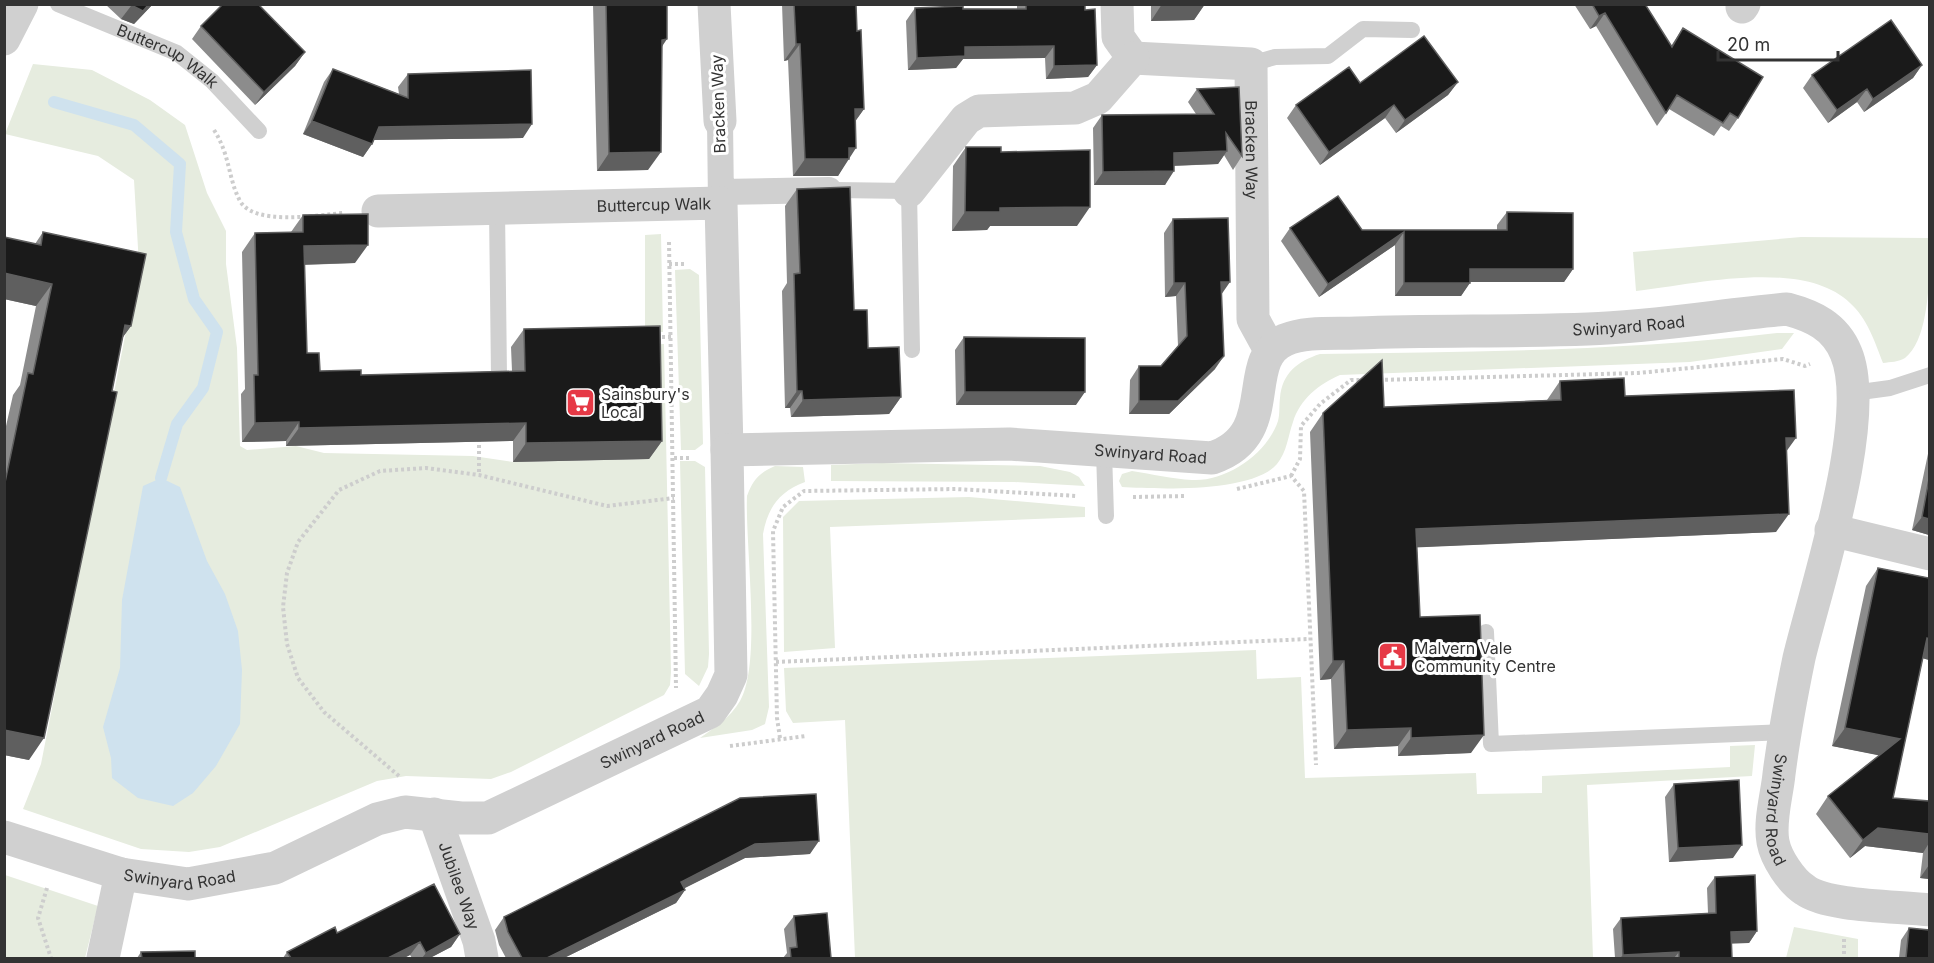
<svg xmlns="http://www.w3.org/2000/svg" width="1934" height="963" viewBox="0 0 1934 963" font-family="Inter,sans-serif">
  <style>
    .green { fill: #e6ecdf }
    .water { fill: #cfe2ee }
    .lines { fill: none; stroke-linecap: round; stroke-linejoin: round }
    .stream { stroke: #cfe2ee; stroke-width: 12 }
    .path { stroke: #cdcdcd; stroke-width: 4; stroke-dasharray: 3 3; stroke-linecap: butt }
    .service { stroke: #d0d0d0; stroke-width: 16 }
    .pedestrian { stroke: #d0d0d0; stroke-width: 26 }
    .minor { stroke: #d0d0d0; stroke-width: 33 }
    .wall { fill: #8c8c8c }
    .shaded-wall { fill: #5f5f5f }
    .building { fill: #1a1a1a; stroke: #5f5f5f; stroke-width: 1.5 }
    .labels { text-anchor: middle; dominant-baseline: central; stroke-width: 6; stroke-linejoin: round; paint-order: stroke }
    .street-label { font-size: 16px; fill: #333; stroke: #fff }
    .poi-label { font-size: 16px; fill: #333; stroke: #fff; text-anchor: start }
  </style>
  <rect width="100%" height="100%" fill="#fff"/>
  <path class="green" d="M 33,64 L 92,70 L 150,100 L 185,125 L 207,193 L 226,231 L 226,264 L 237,348 L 240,446 L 247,450 L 296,446 L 324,453 L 473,456 L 513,462 L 649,459 L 647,345 L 664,344 L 671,672 L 670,685 L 664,695 L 511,772 L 491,779 L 406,776 L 377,781 L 220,847 L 189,852 L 141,849 L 23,809 L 41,764 L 139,265 L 134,180 L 98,156 L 5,134 Z
    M 661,234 L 663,332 L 645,332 L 645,235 Z
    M 1801,237 L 1929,238 C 1930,268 1931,338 1905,358 C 1899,362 1890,362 1883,363 C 1875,342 1867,318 1850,303 C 1803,258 1696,284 1636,291 L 1633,252 Z
    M 690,269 L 699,275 L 703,444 L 695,450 L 681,450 L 675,270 Z
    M 1777,333 L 1794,333 L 1782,349 L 1690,362 L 1340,375 C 1319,384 1300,399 1293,422 C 1288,436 1287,452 1277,464 C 1252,493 1157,489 1122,487 L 1119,481 L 1122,474 L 1132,471 C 1152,474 1172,479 1192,480 C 1226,482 1267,454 1278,421 C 1280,414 1279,405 1280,398 C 1282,373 1298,361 1320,354 C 1473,352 1625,351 1777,333 Z
    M 680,461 L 695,461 L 705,467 L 709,654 L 708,667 L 699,686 L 685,674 Z
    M 882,463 L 1040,466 L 1070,472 L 1079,477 L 1085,486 L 1014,482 L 831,481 L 831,465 Z
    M 775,466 L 803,467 L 805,482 C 779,492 768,507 763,534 L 769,707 L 765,724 L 752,730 L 700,738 C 715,727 730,718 740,701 C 762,664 745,545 747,496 C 753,480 759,473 775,466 Z
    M 969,497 L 1085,507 L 1085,517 L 830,527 L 835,648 L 784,652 L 783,517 L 799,501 Z
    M 1256,650 L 1257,679 L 1301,677 L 1305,778 L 1476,773 L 1477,794 L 1542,793 L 1542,776 L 1730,767 L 1730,746 L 1755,745 L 1752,776 L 1587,785 L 1593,958 L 855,958 L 845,720 L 793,723 L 786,711 L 784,668 Z
    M 5,875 L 98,906 L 85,958 L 5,958 Z
    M 1794,927 L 1858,939 L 1858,958 L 1786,958 Z"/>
  <path class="water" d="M 161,478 L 180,487 L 207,561 L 225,594 L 238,631 L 242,670 L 240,724 L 216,766 L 193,793 L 173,806 L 138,798 L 112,778 L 111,758 L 103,727 L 120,668 L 122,600 L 143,486 Z"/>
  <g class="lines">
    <path class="stream" d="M 54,102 L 134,125 L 180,164 L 176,232 L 194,299 L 217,332 L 203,388 L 177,424 L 161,478"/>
    <path class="path" d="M 214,130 C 230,155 228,177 239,199 C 251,227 318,215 343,213
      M 669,242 L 676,688
      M 669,264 L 685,264
      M 656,337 L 671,337
      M 1379,380 L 1638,373 L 1783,359 L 1805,366 L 1810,364
      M 479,439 L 479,475
      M 674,458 L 691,458
      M 1291,476 L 1300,459 L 1301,426 L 1320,404 L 1351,380 L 1365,380
      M 1237,489 L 1291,476 L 1304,491 L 1316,765
      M 1133,497 L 1185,496
      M 776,662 L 1309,639
      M 780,738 L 777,718 L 773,531 L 783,507 L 804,491 L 956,489 L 1077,496
      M 730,746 L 806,736
      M 399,776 L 324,712 L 298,678 L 287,644 L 283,607 L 287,573 L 298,542 L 339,490 L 380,471 L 426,468 L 479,475 L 607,506 L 674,498
      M 47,888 L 38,918 L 51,958
      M 1844,939 L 1844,958"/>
    <g class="service">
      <path id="s1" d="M 58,4 L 177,53 L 212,81 L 259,131"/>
      <path d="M 1251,64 L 1275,57 L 1328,56 L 1363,29 L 1412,30"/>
      <path d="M 835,190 L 909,191 L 912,350"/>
      <path d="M 497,209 L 499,376"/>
      <path d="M 1853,393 L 1890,388 L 1930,375"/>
      <path d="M 1104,451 L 1106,516"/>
      <path d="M 1486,632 L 1491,744 L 1784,732"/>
    </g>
    <path class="pedestrian" d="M 720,121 L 721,203
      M 721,192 L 829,190"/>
    <g class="minor">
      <path d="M 714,4 L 720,121"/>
      <path d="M 1117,4 L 1118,37 L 1133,58"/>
      <path d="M 1742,7 L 1744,4"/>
      <path d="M 4,39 L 22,4"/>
      <path id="s2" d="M 1133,58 L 1251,64 L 1253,319 L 1270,350"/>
      <path d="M 909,191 L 966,119 L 979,111 L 1075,108 L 1098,98 L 1133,58"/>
      <path id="s3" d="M 378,211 L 721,203 L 727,450"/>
      <path d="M 1831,530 L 1930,554"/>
      <path id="s4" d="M 434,814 L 479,941 L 482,958"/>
      <path id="s5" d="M 4,837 L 121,874 L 188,884 L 275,868 L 377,819 L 405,812 L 461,818 L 488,818 L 710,712 L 722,695 L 731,675 L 727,450 L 1009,444 L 1212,458 C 1282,435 1239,360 1285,340 C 1305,331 1335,334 1357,333 C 1434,330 1511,332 1588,329 C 1654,327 1721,315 1787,309 C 1813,316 1835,326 1846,353 C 1873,417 1816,587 1799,658 C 1791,697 1784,735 1779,774 C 1777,795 1769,821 1773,842 C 1776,858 1791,881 1805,890 C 1828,907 1899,906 1930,910"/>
      <path d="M 103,958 L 121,874"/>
    </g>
  </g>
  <path class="wall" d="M 105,4 L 153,4 L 134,24 L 121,19 Z
    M 593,4 L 667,4 L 648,170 L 597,171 Z
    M 782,4 L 856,4 L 857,31 L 864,109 L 855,121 L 849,157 L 838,176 L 793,176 L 788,60 L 784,61 Z
    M 1017,4 L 1085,4 L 1085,10 L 1097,65 L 1088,77 L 1046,79 L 1045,58 L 963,59 L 956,68 L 908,70 L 906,21 L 915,8 L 1017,9 Z
    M 1151,4 L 1205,4 L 1194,20 L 1151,21 Z
    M 1574,4 L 1645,4 L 1671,46 L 1683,28 L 1738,118 L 1729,131 L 1721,126 L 1714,136 L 1669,109 L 1657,126 L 1596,26 L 1590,29 Z
    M 201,26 L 305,52 L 295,66 L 255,105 L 192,39 Z
    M 1922,65 L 1913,78 L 1864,112 L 1857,102 L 1828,123 L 1803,88 L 1812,75 Z
    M 333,69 L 399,94 L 398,87 L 408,74 L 523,138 L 374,140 L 372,144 L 363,157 L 303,134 L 324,82 Z
    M 1458,82 L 1448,95 L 1396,133 L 1385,118 L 1320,165 L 1287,118 L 1296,105 L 1360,83 Z
    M 1197,89 L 1242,156 L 1233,170 L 1224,155 L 1218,164 L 1174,166 L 1165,185 L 1094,185 L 1093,128 L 1102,115 L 1196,114 L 1188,102 Z
    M 966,147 L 1001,152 L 1077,226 L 990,226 L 987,230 L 952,231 L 953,166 Z
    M 797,189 L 854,310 L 868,348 L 901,397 L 889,414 L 791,417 L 790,408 L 785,408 L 782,291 L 787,283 L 785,206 Z
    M 1507,212 L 1573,269 L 1564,282 L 1470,282 L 1461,296 L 1395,296 L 1395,245 L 1319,297 L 1281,241 L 1290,228 L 1362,230 L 1497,230 L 1497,225 Z
    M 303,215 L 355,263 L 304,265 L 307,353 L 320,371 L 361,375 L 512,371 L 511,347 L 524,329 L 662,441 L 649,459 L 513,462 L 513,441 L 286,446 L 286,441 L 242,442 L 241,394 L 245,389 L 242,252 L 255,233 L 291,232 Z
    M 1173,219 L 1222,294 L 1215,369 L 1169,414 L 1129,414 L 1130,380 L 1139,366 L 1161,366 L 1178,346 L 1176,296 L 1165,297 L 1164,233 Z
    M 43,232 L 131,326 L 123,337 L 29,760 L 4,755 L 4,435 L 13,395 L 20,385 L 36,306 L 4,299 L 4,237 L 35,244 Z
    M 964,337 L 1076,405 L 956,405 L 955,350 Z
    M 1560,381 L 1625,396 L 1786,452 L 1776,532 L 1417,547 L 1420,617 L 1471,753 L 1398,756 L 1398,746 L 1334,749 L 1331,679 L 1320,680 L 1310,432 L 1323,413 L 1384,407 L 1547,400 Z
    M 1929,449 L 1929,535 L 1912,530 Z
    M 1878,568 L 1929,578 L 1929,660 L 1923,658 L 1893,798 L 1929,801 L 1929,879 L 1920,878 L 1923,853 L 1865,846 L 1850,858 L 1816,814 L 1828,796 L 1879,755 L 1832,746 L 1866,586 Z
    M 1674,784 L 1733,858 L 1669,862 L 1665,797 Z
    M 740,798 L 810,854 L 745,858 L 684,888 L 685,890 L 676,903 L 564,958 L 506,958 L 499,945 L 495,930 L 504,917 Z
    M 1715,877 L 1757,931 L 1749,943 L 1731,943 L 1732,958 L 1615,958 L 1613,929 L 1621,918 L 1708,913 L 1707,888 Z
    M 794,916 L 831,958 L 783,958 L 787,953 L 784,929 Z
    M 1909,928 L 1929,958 L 1899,958 L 1901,940 Z
    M 337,933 L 460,934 L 451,947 L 430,958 L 412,958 L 410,955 L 404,958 L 283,958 L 287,952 Z
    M 141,952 L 195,958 L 137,958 Z"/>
  <path class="shaded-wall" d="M 153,4 L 134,24 L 121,19 L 131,6 Z
    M 1162,4 L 1205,4 L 1194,20 L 1151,21 Z
    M 1605,13 L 1596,26 L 1590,29 L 1599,16 Z
    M 667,39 L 655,57 L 662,40 Z
    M 796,44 L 800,44 L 788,60 L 784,61 Z
    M 1054,46 L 1045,58 L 963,59 L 956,68 L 908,70 L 917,58 L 965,47 Z
    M 305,52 L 295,66 L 255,105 L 264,92 Z
    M 1097,65 L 1088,77 L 1046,79 L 1054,66 Z
    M 1922,65 L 1913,78 L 1864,112 L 1873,99 Z
    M 1458,82 L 1448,95 L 1396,133 L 1405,120 Z
    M 1867,89 L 1857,102 L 1828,123 L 1837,110 Z
    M 1394,105 L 1385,118 L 1320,165 L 1329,152 Z
    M 855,109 L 864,109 L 852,126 Z
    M 312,121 L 372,144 L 363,157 L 303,134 Z
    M 532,124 L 523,138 L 370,140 L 379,127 Z
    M 849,148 L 856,148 L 838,176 L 793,176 L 805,159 Z
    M 1227,151 L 1218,164 L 1165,166 L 1174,153 Z
    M 661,152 L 648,170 L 597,171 L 609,153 Z
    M 1174,171 L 1165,185 L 1094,185 L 1103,172 Z
    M 1090,207 L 1077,226 L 990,226 L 987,230 L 952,231 L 965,212 L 1000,208 Z
    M 1404,232 L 1395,245 L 1319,297 L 1328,284 Z
    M 368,245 L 355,263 L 291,265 L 304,246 Z
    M 1470,269 L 1573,269 L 1564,282 L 1461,282 Z
    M 4,273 L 52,284 L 36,306 L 4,299 Z
    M 1221,282 L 1230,282 L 1221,295 Z
    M 1174,283 L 1185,283 L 1176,296 L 1165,297 Z
    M 1404,283 L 1470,283 L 1461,296 L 1395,296 Z
    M 125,325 L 131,326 L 115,348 Z
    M 1224,356 L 1215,369 L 1169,414 L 1129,414 L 1139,401 Z
    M 797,391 L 802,391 L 790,408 L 785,408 Z
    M 965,392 L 1085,392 L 1076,405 L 956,405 Z
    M 901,397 L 889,414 L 791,417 L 803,400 Z
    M 299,422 L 286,441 L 242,442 L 255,423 Z
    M 526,423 L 513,441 L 286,446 L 299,428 Z
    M 1786,438 L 1796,438 L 1783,456 Z
    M 662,441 L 649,459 L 513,462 L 526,443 Z
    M 1789,514 L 1776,532 L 1403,548 L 1416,529 Z
    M 1922,517 L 1929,519 L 1929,535 L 1912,530 Z
    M 1927,638 L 1929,639 L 1929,660 L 1914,656 Z
    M 1333,661 L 1344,661 L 1331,679 L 1320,680 Z
    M 1411,728 L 1398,746 L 1334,749 L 1347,730 Z
    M 1845,728 L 1900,739 L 1887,757 L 1832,746 Z
    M 4,730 L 44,738 L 29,760 L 4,755 Z
    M 1484,735 L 1471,753 L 1398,756 L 1411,738 Z
    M 1878,828 L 1929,834 L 1929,843 L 1923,853 L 1865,846 L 1850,858 L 1863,840 Z
    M 819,841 L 810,854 L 745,858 L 671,895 L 681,882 L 755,844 Z
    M 1742,845 L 1733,858 L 1669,862 L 1678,848 Z
    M 1929,865 L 1929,879 L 1920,878 Z
    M 685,890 L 676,903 L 564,958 L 547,958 Z
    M 1757,931 L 1749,943 L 1723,944 L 1731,932 Z
    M 460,934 L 451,947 L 430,958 L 422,958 L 426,953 Z
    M 420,942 L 410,955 L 404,958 L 388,958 Z
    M 1679,952 L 1674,958 L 1620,958 L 1623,955 Z"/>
  <path class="building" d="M 129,4 L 149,4 L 143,11 Z
    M 223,4 L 258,4 L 305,52 L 264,92 L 201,26 Z
    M 606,4 L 667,4 L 667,39 L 662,40 L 661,152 L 609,153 Z
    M 794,4 L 856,4 L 857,31 L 861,30 L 864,109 L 855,109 L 856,148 L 849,148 L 849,159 L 805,159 L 800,44 L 796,44 Z
    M 1026,4 L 1085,4 L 1085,10 L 1095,9 L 1097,65 L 1054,66 L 1054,46 L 965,47 L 965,56 L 917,58 L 915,8 L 963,6 L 963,9 L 1026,9 Z
    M 1592,4 L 1645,4 L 1672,47 L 1683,28 L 1763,77 L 1738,118 L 1730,113 L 1723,123 L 1677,95 L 1666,113 L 1605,13 L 1599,16 Z
    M 1891,20 L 1922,65 L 1873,99 L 1867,89 L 1837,110 L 1812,75 Z
    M 1424,36 L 1458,82 L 1405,120 L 1394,105 L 1329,152 L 1296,105 L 1349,67 L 1360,83 Z
    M 333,69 L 408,98 L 408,74 L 531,70 L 532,124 L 379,127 L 372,144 L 312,121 Z
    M 1239,87 L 1242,156 L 1226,133 L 1227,151 L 1174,153 L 1174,171 L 1103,172 L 1102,115 L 1214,114 L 1197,89 Z
    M 966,147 L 1001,147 L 1001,152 L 1090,150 L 1090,207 L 1000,208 L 1000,212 L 965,212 Z
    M 850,187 L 854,310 L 867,310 L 868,348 L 899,347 L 901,397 L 803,400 L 802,391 L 797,391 L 794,274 L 800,273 L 797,189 Z
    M 1338,196 L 1362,230 L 1507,230 L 1507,212 L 1573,213 L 1573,269 L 1470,269 L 1470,283 L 1404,283 L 1404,232 L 1328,284 L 1290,228 Z
    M 368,214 L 368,245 L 304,246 L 307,353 L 319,353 L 320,371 L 361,370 L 361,375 L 525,371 L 524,329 L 660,326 L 662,441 L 526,443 L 526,423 L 299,428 L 299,422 L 255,423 L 254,375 L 258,375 L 255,233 L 303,232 L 303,215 Z
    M 1228,218 L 1230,282 L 1221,282 L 1224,356 L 1178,401 L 1139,401 L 1139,366 L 1161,366 L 1187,336 L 1185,283 L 1174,283 L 1173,219 Z
    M 43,232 L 146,254 L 131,326 L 125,325 L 112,391 L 117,392 L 44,738 L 4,730 L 4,487 L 28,373 L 33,374 L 52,284 L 4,273 L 4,237 L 41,245 Z
    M 964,337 L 1085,338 L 1085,392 L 965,392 Z
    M 1382,360 L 1384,407 L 1561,400 L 1560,381 L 1624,378 L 1625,396 L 1794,390 L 1796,438 L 1786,438 L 1789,514 L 1416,529 L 1420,617 L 1480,615 L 1484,735 L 1411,738 L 1411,728 L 1347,730 L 1344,661 L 1333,661 L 1323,413 Z
    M 1929,479 L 1929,519 L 1922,517 Z
    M 1878,568 L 1929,578 L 1929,639 L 1927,638 L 1893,798 L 1929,801 L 1929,834 L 1878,828 L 1863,840 L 1828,796 L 1900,739 L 1845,728 Z
    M 1739,780 L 1742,845 L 1678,848 L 1674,784 Z
    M 816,794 L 819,841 L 755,844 L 681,882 L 685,890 L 547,958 L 522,958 L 508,932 L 504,917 L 740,798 Z
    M 1755,875 L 1757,931 L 1731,932 L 1732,958 L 1679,958 L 1679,952 L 1623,955 L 1621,918 L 1716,913 L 1715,877 Z
    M 434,884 L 460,934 L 426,953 L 420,942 L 388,958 L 291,958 L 287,952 L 335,927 L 337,933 Z
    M 827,913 L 831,958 L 791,958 L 790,948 L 797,947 L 794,916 Z
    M 1909,928 L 1929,930 L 1929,958 L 1906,958 Z
    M 195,951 L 195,958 L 142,958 L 141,952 Z"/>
  <defs>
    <symbol id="supermarket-square" viewBox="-11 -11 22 22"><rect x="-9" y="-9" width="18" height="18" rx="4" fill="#e63946" stroke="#fff"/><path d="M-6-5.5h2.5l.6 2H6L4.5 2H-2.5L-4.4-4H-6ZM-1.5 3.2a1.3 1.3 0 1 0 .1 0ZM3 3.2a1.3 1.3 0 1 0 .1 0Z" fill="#fff"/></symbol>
    <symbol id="civic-square" viewBox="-11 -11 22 22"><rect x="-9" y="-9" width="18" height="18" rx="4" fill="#e63946" stroke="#fff"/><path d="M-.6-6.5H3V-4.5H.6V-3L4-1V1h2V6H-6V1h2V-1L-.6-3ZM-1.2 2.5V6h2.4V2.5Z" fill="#fff"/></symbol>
  </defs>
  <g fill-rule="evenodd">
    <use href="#supermarket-square" x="564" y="386" width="33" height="33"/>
    <use href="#civic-square" x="1376" y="640" width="33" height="33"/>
  </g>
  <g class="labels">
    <g class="street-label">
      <text stroke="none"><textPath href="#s1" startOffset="122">Buttercup Walk</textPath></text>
      <text transform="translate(718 104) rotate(-92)">Bracken Way</text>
      <text stroke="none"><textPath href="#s2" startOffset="204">Bracken Way</textPath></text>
      <text stroke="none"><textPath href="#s3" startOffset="276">Buttercup Walk</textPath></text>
      <text stroke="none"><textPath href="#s5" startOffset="1996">Swinyard Road</textPath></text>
      <text stroke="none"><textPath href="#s5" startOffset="1442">Swinyard Road</textPath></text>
      <text stroke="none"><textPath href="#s5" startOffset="686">Swinyard Road</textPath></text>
      <text stroke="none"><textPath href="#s5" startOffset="2698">Swinyard Road</textPath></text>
      <text stroke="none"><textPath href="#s5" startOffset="182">Swinyard Road</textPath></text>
      <text stroke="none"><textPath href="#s4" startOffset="76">Jubilee Way</textPath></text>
    </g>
    <g class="poi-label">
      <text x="601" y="394">Sainsbury's<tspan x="601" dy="18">Local</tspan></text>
      <text x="1414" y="648">Malvern Vale<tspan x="1414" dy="18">Community Centre</tspan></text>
    </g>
  </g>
  <rect width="1934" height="963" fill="none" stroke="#333333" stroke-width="12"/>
  <path d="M1718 51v9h120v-9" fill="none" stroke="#333333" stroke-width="3"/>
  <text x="1727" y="51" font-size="18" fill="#333333" stroke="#ffffff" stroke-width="4.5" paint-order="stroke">20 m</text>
</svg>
